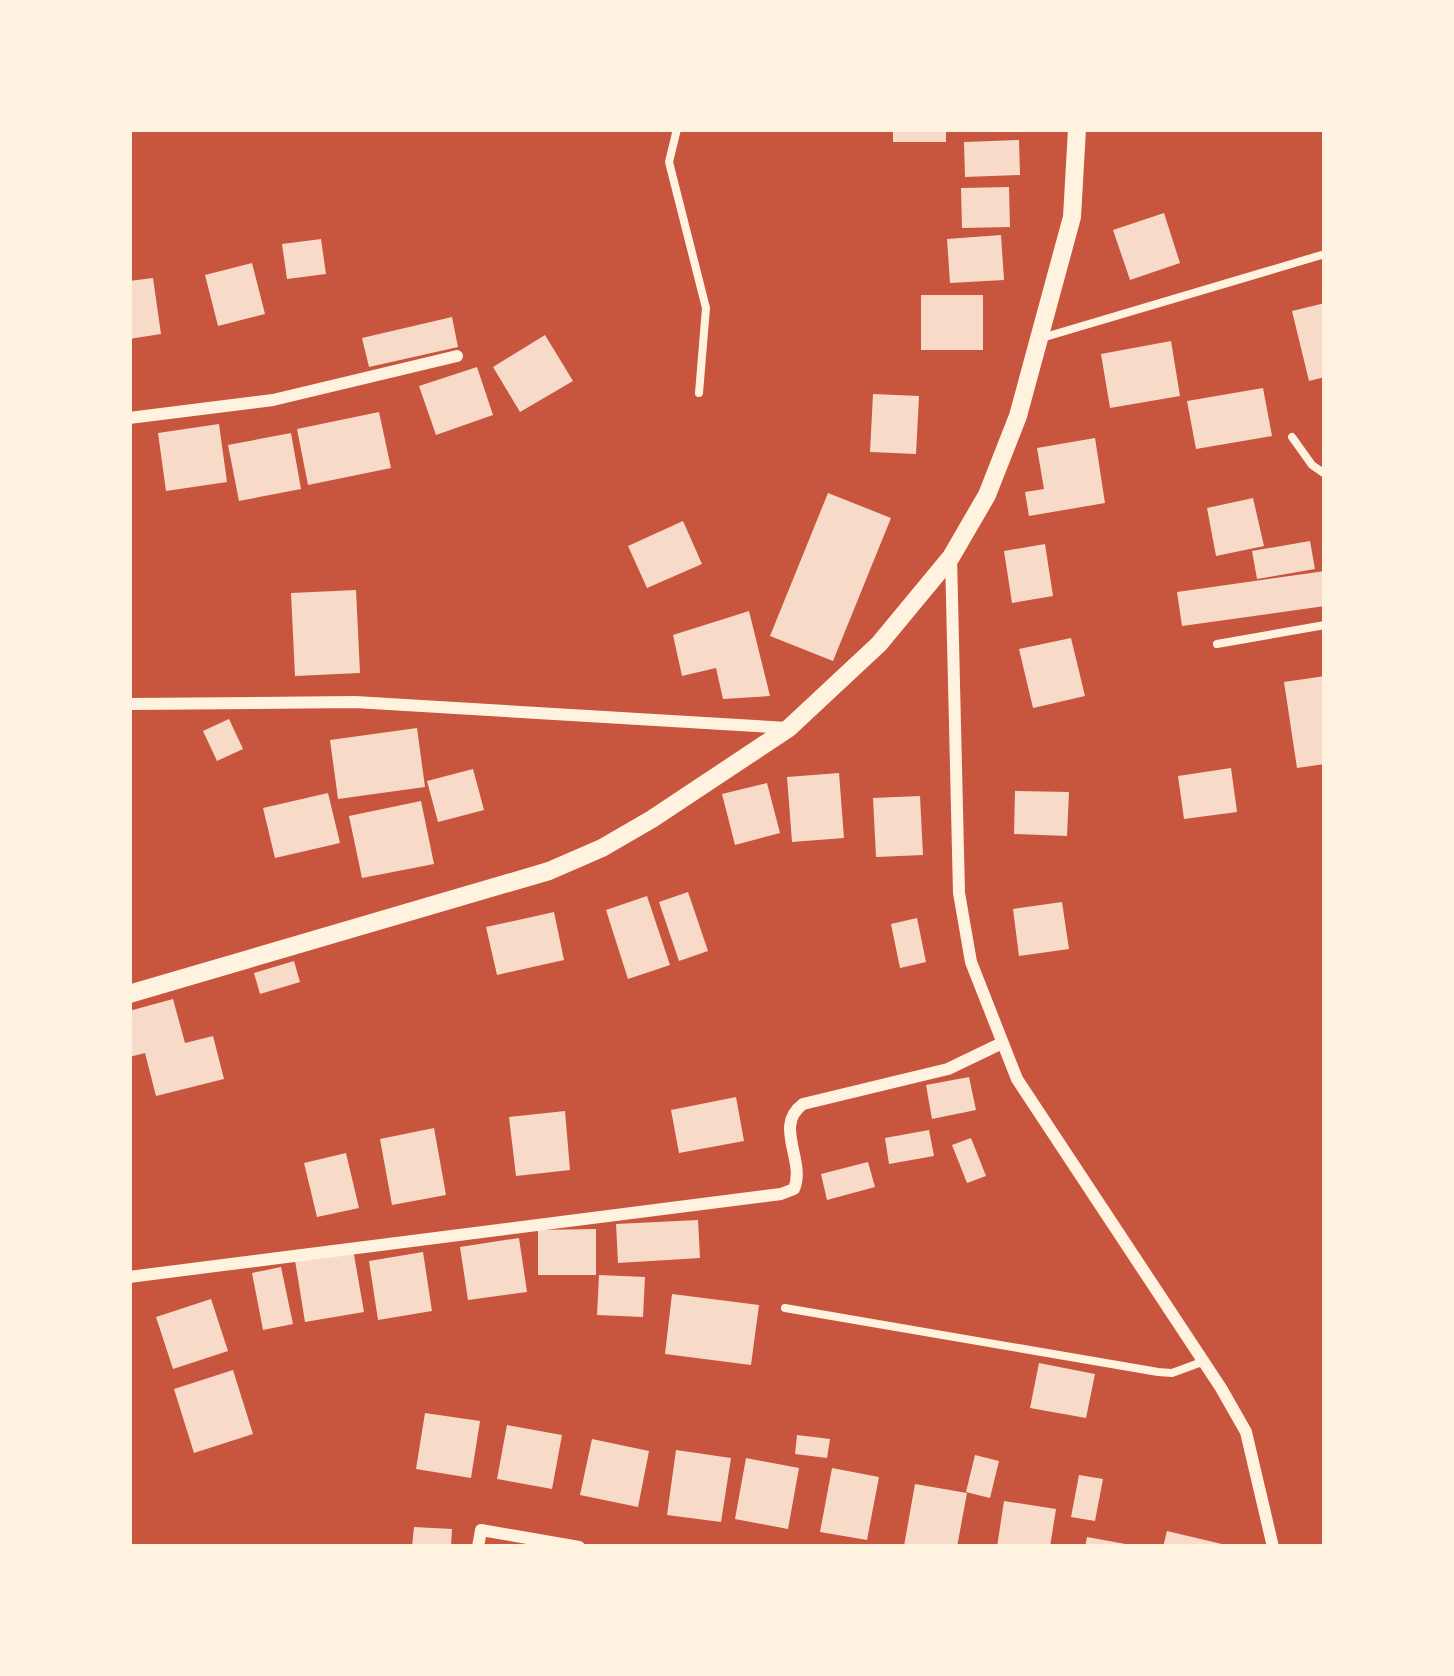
<svg xmlns="http://www.w3.org/2000/svg" width="1454" height="1676" viewBox="0 0 1454 1676" font-family="Cabin,sans-serif">
  <style>
    .building { fill: #f7dbc8 }
    .lines { fill: none; stroke-linecap: round; stroke-linejoin: round }
    .service { stroke: #fff3e0; stroke-width: 8 }
    .minor { stroke: #fff3e0; stroke-width: 12 }
    .tertiary { stroke: #fff3e0; stroke-width: 18 }
  </style>
  <rect width="100%" height="100%" fill="#c8553d"/>
  <path class="building" d="M 893,129 L 946,129 L 946,142 L 893,142 Z
    M 1019,140 L 1020,175 L 965,177 L 964,142 Z
    M 1009,187 L 1010,227 L 962,228 L 961,188 Z
    M 1164,213 L 1180,263 L 1130,280 L 1113,230 Z
    M 1001,235 L 1004,280 L 950,283 L 947,239 Z
    M 321,239 L 326,274 L 287,279 L 282,244 Z
    M 252,263 L 265,314 L 218,326 L 205,275 Z
    M 153,278 L 161,334 L 129,339 L 129,281 Z
    M 921,295 L 983,295 L 983,350 L 921,350 Z
    M 1325,303 L 1325,377 L 1309,381 L 1292,311 Z
    M 452,317 L 458,347 L 369,367 L 362,338 Z
    M 545,335 L 573,381 L 520,412 L 493,367 Z
    M 1171,341 L 1180,396 L 1110,408 L 1101,354 Z
    M 477,367 L 493,415 L 436,435 L 419,386 Z
    M 1263,388 L 1272,436 L 1196,449 L 1187,401 Z
    M 873,394 L 919,396 L 916,454 L 870,452 Z
    M 379,412 L 391,468 L 308,485 L 297,429 Z
    M 219,424 L 227,482 L 166,491 L 158,433 Z
    M 291,433 L 301,489 L 239,501 L 228,445 Z
    M 1095,438 L 1105,503 L 1029,516 L 1025,492 L 1044,489 L 1037,448 Z
    M 828,493 L 891,518 L 833,661 L 770,636 Z
    M 1253,498 L 1264,546 L 1216,556 L 1207,508 Z
    M 683,521 L 702,564 L 647,588 L 628,546 Z
    M 1310,541 L 1315,569 L 1257,579 L 1252,551 Z
    M 1045,544 L 1053,596 L 1012,603 L 1004,551 Z
    M 1325,571 L 1325,606 L 1182,626 L 1177,592 Z
    M 356,590 L 360,673 L 295,676 L 291,593 Z
    M 749,611 L 770,696 L 723,699 L 716,668 L 682,676 L 673,635 Z
    M 1071,638 L 1085,696 L 1033,708 L 1019,649 Z
    M 1325,676 L 1325,764 L 1297,768 L 1284,682 Z
    M 229,719 L 243,749 L 217,761 L 203,731 Z
    M 417,728 L 425,787 L 338,799 L 330,740 Z
    M 1231,768 L 1237,812 L 1184,819 L 1178,776 Z
    M 473,769 L 484,810 L 438,822 L 427,781 Z
    M 839,773 L 844,838 L 792,842 L 787,777 Z
    M 767,783 L 780,833 L 735,845 L 722,794 Z
    M 1015,791 L 1069,792 L 1067,836 L 1014,834 Z
    M 328,793 L 340,843 L 275,858 L 263,808 Z
    M 920,796 L 923,855 L 876,857 L 873,798 Z
    M 421,801 L 434,864 L 362,878 L 349,816 Z
    M 688,892 L 708,951 L 679,961 L 659,902 Z
    M 647,896 L 670,965 L 628,979 L 606,910 Z
    M 1062,902 L 1069,949 L 1019,956 L 1013,909 Z
    M 554,912 L 564,960 L 497,975 L 486,927 Z
    M 917,918 L 926,962 L 900,968 L 891,924 Z
    M 294,961 L 300,982 L 260,994 L 254,973 Z
    M 173,999 L 185,1043 L 213,1036 L 224,1079 L 156,1096 L 145,1053 L 129,1057 L 129,1011 Z
    M 969,1077 L 976,1110 L 932,1119 L 926,1085 Z
    M 736,1097 L 744,1141 L 679,1153 L 671,1110 Z
    M 565,1111 L 570,1170 L 516,1176 L 509,1117 Z
    M 434,1128 L 446,1195 L 392,1205 L 380,1139 Z
    M 929,1130 L 934,1156 L 889,1164 L 885,1138 Z
    M 971,1138 L 986,1176 L 967,1183 L 952,1145 Z
    M 346,1153 L 359,1208 L 317,1217 L 304,1163 Z
    M 868,1162 L 875,1187 L 827,1200 L 821,1174 Z
    M 698,1220 L 700,1258 L 618,1263 L 616,1224 Z
    M 596,1229 L 596,1275 L 538,1275 L 538,1230 Z
    M 519,1238 L 527,1292 L 468,1300 L 460,1247 Z
    M 353,1249 L 364,1312 L 305,1322 L 295,1260 Z
    M 423,1252 L 432,1311 L 378,1320 L 369,1261 Z
    M 281,1267 L 293,1324 L 263,1330 L 252,1273 Z
    M 599,1275 L 645,1277 L 643,1317 L 597,1315 Z
    M 672,1294 L 759,1305 L 751,1365 L 665,1354 Z
    M 211,1299 L 228,1351 L 173,1369 L 156,1317 Z
    M 1039,1363 L 1095,1374 L 1086,1418 L 1030,1408 Z
    M 233,1370 L 253,1434 L 194,1453 L 174,1389 Z
    M 425,1413 L 480,1421 L 471,1478 L 416,1469 Z
    M 507,1425 L 562,1435 L 552,1489 L 497,1479 Z
    M 797,1435 L 830,1439 L 827,1458 L 795,1454 Z
    M 592,1439 L 649,1451 L 638,1507 L 580,1495 Z
    M 676,1450 L 731,1458 L 721,1522 L 667,1515 Z
    M 975,1455 L 999,1461 L 990,1498 L 966,1492 Z
    M 746,1458 L 799,1468 L 788,1529 L 735,1519 Z
    M 832,1468 L 879,1477 L 867,1540 L 820,1532 Z
    M 1079,1475 L 1103,1479 L 1095,1521 L 1071,1517 Z
    M 915,1484 L 967,1493 L 957,1547 L 904,1546 Z
    M 1004,1501 L 1056,1509 L 1050,1547 L 997,1547 Z
    M 414,1527 L 452,1529 L 451,1547 L 412,1547 Z
    M 1167,1531 L 1226,1545 L 1226,1547 L 1163,1547 Z
    M 1087,1537 L 1131,1545 L 1131,1547 L 1085,1547 Z"/>
  <g class="lines">
    <path class="service" d="M 677,129 L 669,162 L 706,308 L 699,393
      M 1045,337 L 1325,254
      M 1292,437 L 1312,465 L 1325,474
      M 1217,644 L 1325,625
      M 785,1308 L 1158,1372 L 1172,1373 L 1202,1362"/>
    <path class="minor" d="M 129,418 L 273,400 L 457,356
      M 951,557 L 959,893 L 971,962 L 1017,1079 L 1221,1388 L 1246,1432 L 1273,1547
      M 129,704 L 355,702 L 788,728
      M 129,1277 L 781,1194 L 794,1189 C 806,1160 773,1126 803,1104 L 948,1069 L 1000,1044
      M 478,1547 L 481,1530 L 579,1547"/>
    <path class="tertiary" d="M 129,994 L 549,871 L 602,848 L 652,819 L 789,728 L 879,644 L 951,557 L 987,495 L 1018,416 L 1072,217 L 1077,129"/>
  </g>
  <rect width="1454" height="1676" fill="none" stroke="#fff3e0" stroke-width="264"/>
</svg>
